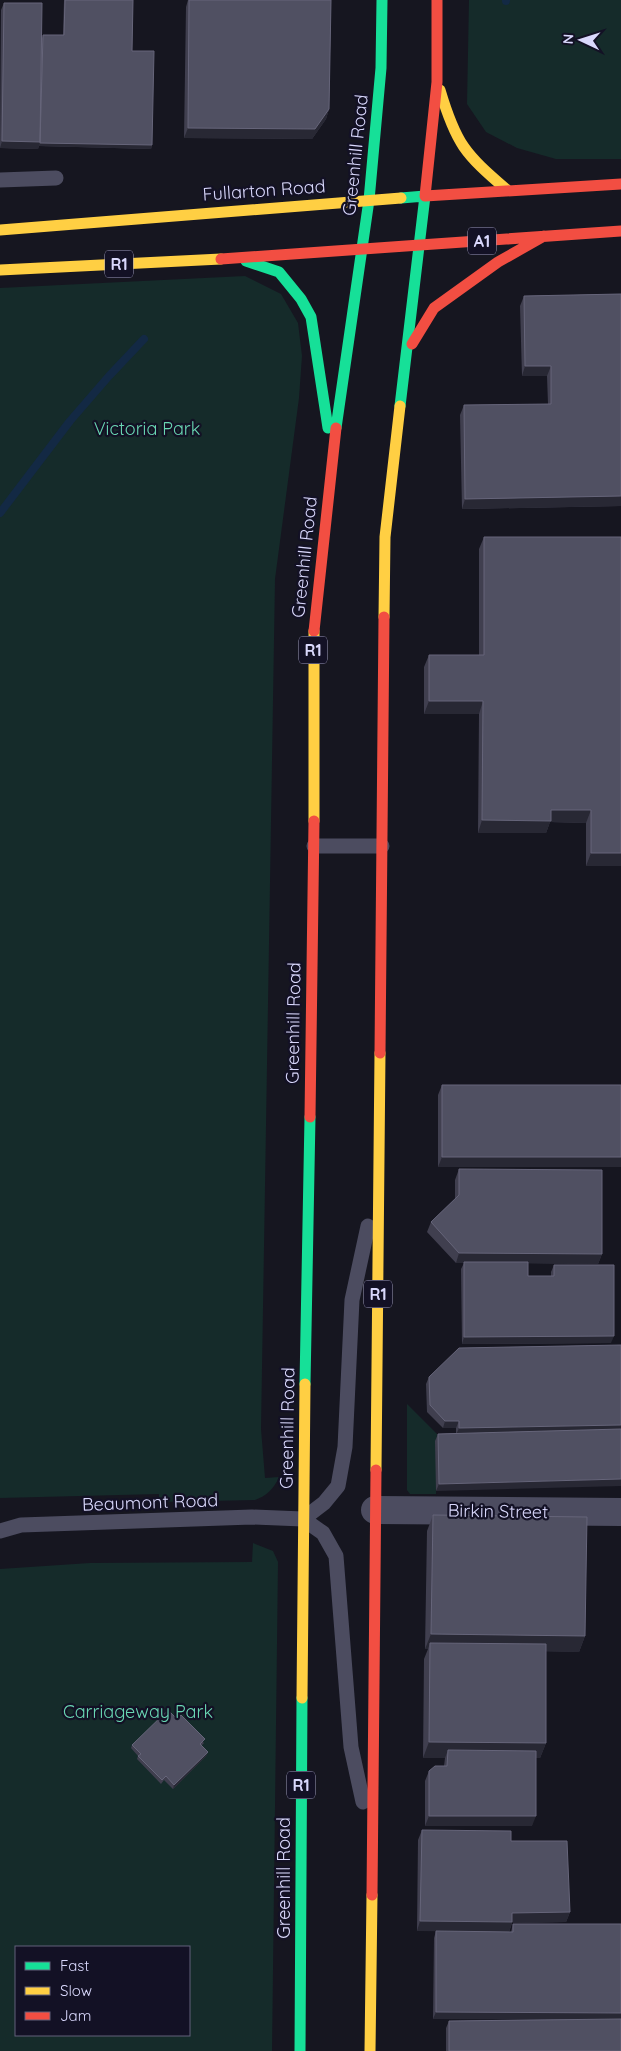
<svg xmlns="http://www.w3.org/2000/svg" width="621" height="2051" viewBox="0 0 621 2051" font-family="Quicksand,sans-serif">
  <style>
    .green { fill: #152b2a; fill-rule: evenodd }
    .lines { fill: none; stroke-linecap: round; stroke-linejoin: round }
    .stream { stroke: #132944; stroke-width: 8 }
    .lane { stroke: #4c4c60; stroke-width: 15 }
    .street { stroke: #4c4c60; stroke-width: 28 }
    .fast { stroke: #16e098; stroke-width: 11 }
    .slow { stroke: #ffcf43; stroke-width: 11 }
    .jam { stroke: #f24e42; stroke-width: 11 }
    .wall { fill: #403f4f }
    .shaded-wall { fill: #282834 }
    .building { fill: #505062; stroke: #66657a }
    .labels { text-anchor: middle; dominant-baseline: central; stroke-width: 4.5; stroke-linejoin: round; paint-order: stroke }
    .shield { fill: #131125; stroke: #9e9cbc; stroke-width: 1 }
    .shield-label { font-size: 16px; font-weight: bold; fill: #d9d8fc }
    .street-label { font-size: 18px; fill: #d9d8fc; stroke: #131125 }
    .park-label { font-size: 18px; fill: #69d7b3; stroke: #131125 }
  </style>
  <rect width="100%" height="100%" fill="#161620"/>
  <path class="green" d="M 469,0 L 621,0 L 621,159 L 556,159 L 517,148 L 486,132 L 467,104 Z
    M 245,276 L 281,294 L 298,323 L 302,356 L 299,398 L 275,579 L 261,1429 L 265,1478 L 279,1477 C 274,1489 266,1496 255,1500 L 159,1502 L 159,1494 L 0,1498 L 0,288 Z
    M 407,1404 L 437,1434 L 436,1494 L 410,1494 L 407,1490 Z
    M 253,1543 L 273,1551 L 278,1562 L 272,2051 L 0,2051 L 0,1569 L 90,1563 L 252,1562 ZM 16,1947 L 189,1947 L 189,2035 L 16,2035 Z"/>
  <g class="lines">
    <path class="stream" d="M 506,1 L 506,0
      M 0,513 L 70,421 L 109,376 L 144,339"/>
    <path class="lane" d="M 0,180 L 56,178
      M 314,846 L 382,846
      M 303,1519 L 324,1503 L 338,1486 L 345,1447 L 352,1300 L 368,1226
      M 303,1519 L 323,1533 L 336,1556 L 351,1747 L 363,1802
      M 0,1531 L 21,1525 L 252,1517 L 303,1519"/>
    <path class="street" d="M 375,1510 L 621,1512"/>
    <path class="fast" d="M 369,200 L 381,68 L 382,0
      M 246,261 L 279,272 L 301,299 L 311,317 L 328,428
      M 400,406 L 425,196 L 401,198
      M 336,428 L 369,200
      M 305,1384 L 310,1117
      M 300,2051 L 302,1698"/>
    <path class="slow" d="M 440,90 C 456,144 465,154 507,190
      M 0,230 L 401,198
      M 0,270 L 221,259
      M 384,617 L 385,537 L 400,406
      M 314,821 L 314,631
      M 376,1470 L 380,1053
      M 302,1698 L 305,1384
      M 370,2051 L 372,1895"/>
    <path class="jam" d="M 425,196 L 437,82 L 437,0
      M 425,196 L 621,184
      M 420,245 L 621,231
      M 221,259 L 420,245
      M 412,344 L 434,308 L 498,262 L 544,236
      M 314,631 L 336,428
      M 380,1053 L 384,617
      M 310,1117 L 314,821
      M 372,1895 L 376,1470"/>
  </g>
  <path class="wall" d="M 64,0 L 133,0 L 132,51 L 152,145 L 151,149 L 39,146 L 39,145 L 38,149 L 0,148 L 1,10 L 4,3 L 42,38 L 43,35 L 63,35 Z
    M 188,0 L 331,0 L 329,109 L 326,119 L 312,139 L 184,138 L 186,7 Z
    M 621,294 L 621,506 L 462,509 L 460,415 L 464,405 L 548,404 L 547,376 L 522,376 L 520,306 L 524,296 Z
    M 484,537 L 621,866 L 586,866 L 586,823 L 550,822 L 546,833 L 478,833 L 479,714 L 424,714 L 424,667 L 429,655 L 479,655 L 479,549 Z
    M 442,1085 L 621,1085 L 621,1167 L 438,1167 L 438,1095 Z
    M 459,1169 L 602,1254 L 598,1264 L 528,1263 L 528,1276 L 551,1276 L 551,1272 L 554,1265 L 611,1343 L 462,1344 L 461,1269 L 464,1263 L 456,1263 L 427,1232 L 431,1222 L 455,1199 L 455,1180 Z
    M 621,1345 L 436,1491 L 435,1441 L 438,1434 L 456,1433 L 456,1428 L 443,1428 L 427,1412 L 426,1384 L 429,1377 Z
    M 433,1515 L 585,1636 L 579,1652 L 546,1651 L 546,1743 L 540,1758 L 536,1758 L 532,1826 L 425,1826 L 425,1781 L 429,1771 L 444,1766 L 445,1758 L 423,1758 L 424,1659 L 428,1649 L 425,1649 L 427,1531 Z
    M 177,1719 L 204,1743 L 201,1746 L 208,1752 L 206,1756 L 173,1789 L 164,1780 L 161,1784 L 137,1759 L 138,1756 L 131,1748 L 132,1745 Z
    M 422,1830 L 511,1841 L 570,1912 L 566,1922 L 512,1923 L 509,1932 L 511,1932 L 513,1924 L 621,2051 L 446,2051 L 446,2028 L 449,2021 L 562,2019 L 433,2019 L 434,1938 L 436,1931 L 417,1931 L 418,1840 Z"/>
  <path class="shaded-wall" d="M 329,109 L 326,119 L 312,139 L 184,138 L 188,128 Z
    M 2,141 L 40,142 L 38,149 L 0,148 Z
    M 40,143 L 152,145 L 151,149 L 39,146 Z
    M 525,366 L 551,366 L 547,376 L 522,376 Z
    M 621,496 L 621,506 L 462,509 L 465,499 Z
    M 429,701 L 483,701 L 479,714 L 424,714 Z
    M 551,810 L 591,810 L 586,823 L 550,822 L 546,833 L 478,833 L 482,820 Z
    M 591,853 L 621,853 L 621,866 L 586,866 Z
    M 442,1157 L 621,1157 L 621,1167 L 438,1167 Z
    M 459,1253 L 602,1254 L 598,1264 L 456,1263 Z
    M 614,1336 L 611,1343 L 462,1344 L 464,1337 Z
    M 445,1421 L 459,1421 L 456,1428 L 443,1428 Z
    M 621,1425 L 621,1432 L 456,1435 L 459,1428 Z
    M 621,1479 L 621,1486 L 436,1491 L 439,1484 Z
    M 431,1634 L 585,1636 L 579,1652 L 430,1650 L 430,1643 L 428,1649 L 425,1649 Z
    M 429,1742 L 546,1743 L 540,1758 L 448,1758 L 448,1750 L 445,1758 L 423,1758 Z
    M 208,1752 L 206,1756 L 173,1789 L 174,1785 Z
    M 429,1816 L 536,1816 L 532,1826 L 425,1826 Z
    M 570,1912 L 566,1922 L 512,1923 L 509,1932 L 417,1931 L 420,1921 L 512,1913 Z
    M 436,2012 L 621,2013 L 621,2020 L 433,2019 Z"/>
  <path class="building" d="M 65,0 L 133,0 L 132,51 L 154,51 L 152,145 L 40,143 L 43,35 L 64,35 Z
    M 189,0 L 331,0 L 329,109 L 315,129 L 188,128 Z
    M 4,3 L 42,3 L 40,142 L 2,141 Z
    M 621,294 L 621,496 L 465,499 L 464,405 L 551,404 L 551,366 L 525,366 L 524,296 Z
    M 484,537 L 621,537 L 621,853 L 591,853 L 591,810 L 551,810 L 551,821 L 482,820 L 483,701 L 429,701 L 429,655 L 484,655 Z
    M 442,1085 L 621,1085 L 621,1157 L 442,1157 Z
    M 459,1169 L 602,1170 L 602,1254 L 459,1253 L 431,1222 L 459,1195 Z
    M 464,1262 L 528,1262 L 528,1276 L 554,1276 L 554,1265 L 614,1265 L 614,1336 L 464,1337 Z
    M 621,1345 L 621,1425 L 459,1428 L 459,1421 L 445,1421 L 430,1405 L 429,1377 L 459,1348 Z
    M 621,1429 L 621,1479 L 439,1484 L 438,1434 Z
    M 433,1515 L 587,1517 L 585,1636 L 431,1634 Z
    M 430,1643 L 546,1644 L 546,1743 L 429,1742 Z
    M 168,1710 L 177,1719 L 181,1715 L 205,1739 L 200,1744 L 208,1752 L 174,1785 L 166,1776 L 162,1780 L 138,1756 L 141,1754 L 132,1745 Z
    M 448,1750 L 536,1751 L 536,1816 L 429,1816 L 429,1771 L 435,1766 L 447,1766 Z
    M 422,1830 L 511,1831 L 511,1841 L 567,1841 L 570,1912 L 512,1913 L 512,1922 L 420,1921 Z
    M 513,1924 L 621,1924 L 621,2013 L 436,2012 L 436,1931 L 513,1932 Z
    M 621,2019 L 621,2051 L 449,2051 L 449,2021 Z"/>
  <g class="labels">
    <g class="shield">
      <rect x="468" y="227.5" width="28" height="27" rx="4"/>
      <rect x="105" y="250.5" width="28" height="27" rx="4"/>
      <rect x="299" y="636.5" width="28" height="27" rx="4"/>
      <rect x="364" y="1280.5" width="28" height="27" rx="4"/>
      <rect x="287" y="1771.5" width="28" height="27" rx="4"/>
    </g>
    <g class="shield-label">
      <text x="482" y="241">A1</text>
      <text x="119" y="264">R1</text>
      <text x="313" y="650">R1</text>
      <text x="378" y="1294">R1</text>
      <text x="301" y="1785">R1</text>
    </g>
    <g class="street-label">
      <text transform="translate(355 155) rotate(-84)">Greenhill Road</text>
      <text transform="translate(264 190) rotate(-4)">Fullarton Road</text>
      <text transform="translate(304 557) rotate(-84)">Greenhill Road</text>
      <text transform="translate(293 1023) rotate(-89)">Greenhill Road</text>
      <text transform="translate(287 1428) rotate(-89)">Greenhill Road</text>
      <text transform="translate(150 1502) rotate(-2)">Beaumont Road</text>
      <text transform="translate(498 1511) rotate(1)">Birkin Street</text>
      <text transform="translate(283 1878) rotate(-90)">Greenhill Road</text>
    </g>
    <g class="park-label">
      <text x="147" y="428">Victoria Park</text>
      <text x="138" y="1711">Carriageway Park</text>
    </g>
  </g>
  <rect x="15" y="1946" width="175" height="90" fill="#131125" stroke="#62617b"/>
  <rect x="25" y="1962" width="25" height="8" fill="#16e098" stroke="#62617b"/>
  <text x="60" y="1971" font-size="15" fill="#d9d8fc">Fast</text>
  <rect x="25" y="1987" width="25" height="8" fill="#ffcf43" stroke="#62617b"/>
  <text x="60" y="1996" font-size="15" fill="#d9d8fc">Slow</text>
  <rect x="25" y="2012" width="25" height="8" fill="#f24e42" stroke="#62617b"/>
  <text x="60" y="2021" font-size="15" fill="#d9d8fc">Jam</text>
  <g transform="translate(581 40) rotate(274)" stroke="#131125" stroke-width="4" paint-order="stroke">
  <path d="M0-4L9 19L0 12L-9 19Z" fill="#d9d8fc"/>
  <text y="-8" font-size="14" font-weight="bold" text-anchor="middle" fill="#d9d8fc">N</text>
  </g>
</svg>
